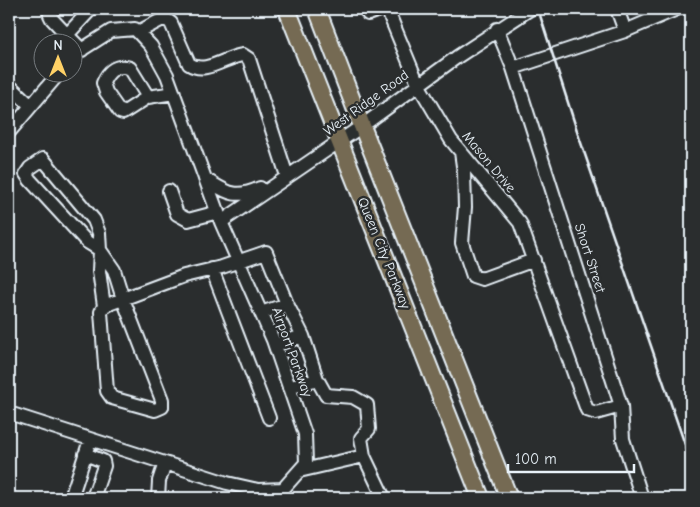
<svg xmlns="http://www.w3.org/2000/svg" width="700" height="507" viewBox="0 0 700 507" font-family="'Comic Neue',sans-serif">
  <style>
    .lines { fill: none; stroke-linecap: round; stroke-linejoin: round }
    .minor-casing { stroke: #e8f1f8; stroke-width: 16 }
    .major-casing { stroke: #e8f1f8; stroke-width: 20 }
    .minor { stroke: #2a2d2e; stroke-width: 12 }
    .major { stroke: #746b52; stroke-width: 16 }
    .rail { stroke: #e8f1f8; stroke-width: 2.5 }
    .labels { text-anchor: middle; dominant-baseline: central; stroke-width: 5; stroke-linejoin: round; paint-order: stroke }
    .street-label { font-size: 14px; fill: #e8f1f8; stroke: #2a2d2e }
  </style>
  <rect width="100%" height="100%" fill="#2a2d2e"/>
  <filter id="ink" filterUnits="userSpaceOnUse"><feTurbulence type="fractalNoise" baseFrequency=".02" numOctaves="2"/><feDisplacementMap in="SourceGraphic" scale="10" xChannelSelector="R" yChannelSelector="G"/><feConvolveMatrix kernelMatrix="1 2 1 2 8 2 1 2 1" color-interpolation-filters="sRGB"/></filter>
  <g filter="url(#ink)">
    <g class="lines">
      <defs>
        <path id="minor" d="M 54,9 L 50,15 L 52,19 L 67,35
          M 366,9 L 368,14 L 382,9
          M 387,9 L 418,84 L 451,140 L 520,223 L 587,410 L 596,413 L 621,406
          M 617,9 L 625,31
          M 497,29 L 513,68 L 621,406 L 623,439 L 642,498
          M 138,32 L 161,20 L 167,20 L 171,23 L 189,64 C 206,75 225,57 243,55 L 249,59 L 287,176
          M 82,50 L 67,35 L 91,9
          M 513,68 L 625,31 L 677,9
          M 9,85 L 31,106
          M 148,97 L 130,68 C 116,64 108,71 103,83 L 106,92 L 120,112 L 123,113 L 148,97 L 174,93
          M 9,132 L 60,72
          M 461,152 L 464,173 L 465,207 L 462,243 L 473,276 L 482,279 L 534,260
          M 205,179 C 227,192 234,200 260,188
          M 169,191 L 177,214 L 188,220 L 218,212
          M 221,222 L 362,126 L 457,57 L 530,9
          M 212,269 L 269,418
          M 104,306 L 99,271 L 100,250 L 87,242 L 30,180 L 26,174 L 30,168 L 43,159 L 94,220 L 99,233 L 100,250 L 114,270 L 123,299 L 162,400 L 162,407 L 155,410 L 112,398 L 107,391 L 101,312 L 104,306 L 184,276 L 222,267 L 266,252 L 287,304
          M 261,313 L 287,304 L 303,336
          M 275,345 L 303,336 L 317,379
          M 289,388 L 317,379 L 326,395 L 353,397 L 367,405 L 369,429 L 361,438 L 364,456
          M 9,413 L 227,483 L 258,490 L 283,489 L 306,463 L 305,434 L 273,340 L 221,222 L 167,75 L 151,46 L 135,29 L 111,31 L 78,52 L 72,58
          M 85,454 L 103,461 L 104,466 L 93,498
          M 299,471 L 364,456 L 384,498
          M 71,498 L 90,440
          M 158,498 L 159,481 L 165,463"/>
        <path id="major" d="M 287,9 L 481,498
          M 317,9 L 362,126 L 509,498"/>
      </defs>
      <use href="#minor" class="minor-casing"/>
      <use href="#major" class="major-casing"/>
      <use href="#minor" class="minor"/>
      <use href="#major" class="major"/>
      <path class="rail" d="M 538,9 L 580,140 L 691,462"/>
    </g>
  </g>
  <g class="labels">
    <g class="street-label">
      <text transform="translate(366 103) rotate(-36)">West Ridge Road</text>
      <text transform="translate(489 162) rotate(50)">Mason Drive</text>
      <text transform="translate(384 253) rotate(68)">Queen City Parkway</text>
      <text transform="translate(590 258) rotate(72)">Short Street</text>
      <text transform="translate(292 352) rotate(70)">Airport Parkway</text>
    </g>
  </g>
  <rect width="700" height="507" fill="none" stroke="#2a2d2e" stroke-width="30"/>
  <rect x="15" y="15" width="670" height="477" fill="none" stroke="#e8f1f8" stroke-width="2" filter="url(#ink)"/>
  <g transform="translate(58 58)"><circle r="24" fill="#2a2d2e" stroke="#767b7f"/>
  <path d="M0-4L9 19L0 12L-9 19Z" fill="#ffd166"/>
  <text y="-8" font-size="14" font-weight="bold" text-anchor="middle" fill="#e8f1f8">N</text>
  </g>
  <path d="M508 464v8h126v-8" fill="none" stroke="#e8f1f8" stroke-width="2.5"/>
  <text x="515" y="464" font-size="15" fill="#e8f1f8" stroke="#2a2d2e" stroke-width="4" paint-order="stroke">100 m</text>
</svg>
